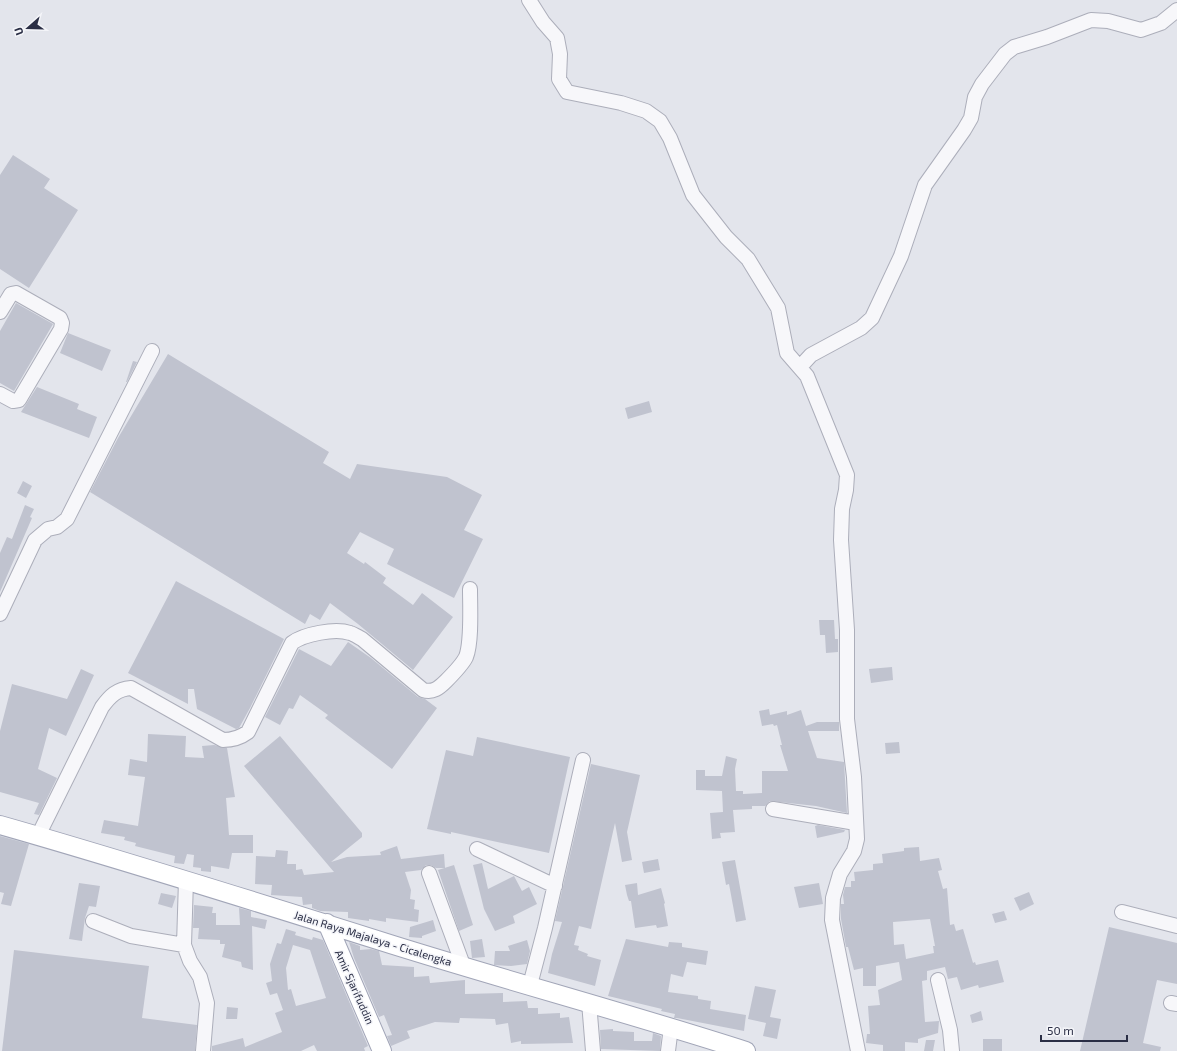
<svg xmlns="http://www.w3.org/2000/svg" width="1177" height="1051" viewBox="0 0 1177 1051" font-family="'Exo 2',sans-serif">
  <style>
    .building { fill: #c0c3cf; fill-rule: evenodd }
    .lines { fill: none; stroke-linecap: round; stroke-linejoin: round }
    .minor-casing { stroke: #acaeba; stroke-width: 16 }
    .major-casing { stroke: #a2a6b8; stroke-width: 20 }
    .minor { stroke: #f7f7fa; stroke-width: 14 }
    .major { stroke: #fff; stroke-width: 18 }
    .labels { text-anchor: middle; dominant-baseline: central; stroke-width: 3; stroke-linejoin: round; paint-order: stroke }
    .street-label { font-size: 11px; fill: #2a2e45; stroke: #f4f5f9 }
  </style>
  <rect width="100%" height="100%" fill="#e3e5ec"/>
  <path class="building" d="M 13,155 L 50,179 L 44,188 L 78,210 L 29,288 L 0,269 L 0,175 Z
    M 16,303 L 53,324 L 14,391 L 0,383 L 0,331 Z
    M 68,333 L 111,350 L 102,371 L 60,353 Z
    M 168,354 L 329,452 L 323,463 L 350,479 L 357,464 L 447,477 L 482,495 L 464,530 L 483,539 L 454,598 L 387,564 L 394,549 L 360,532 L 347,553 L 364,564 L 365,562 L 386,578 L 383,583 L 413,605 L 422,593 L 453,617 L 413,670 L 358,624 L 330,603 L 320,620 L 310,614 L 305,624 L 90,492 L 118,438 Z
    M 133,361 L 137,362 L 127,382 L 126,382 Z
    M 37,387 L 79,404 L 77,409 L 97,417 L 89,438 L 21,412 Z
    M 649,401 L 652,412 L 628,419 L 625,408 Z
    M 23,481 L 32,486 L 26,498 L 17,493 Z
    M 25,505 L 34,509 L 30,517 L 32,518 L 0,592 L 0,553 L 7,537 L 12,539 Z
    M 176,581 L 284,639 L 250,708 L 239,728 L 236,729 L 197,709 L 194,689 L 188,689 L 188,704 L 128,673 Z
    M 819,620 L 834,620 L 835,639 L 838,639 L 838,652 L 826,653 L 825,635 L 820,635 Z
    M 348,642 L 371,658 L 418,697 L 425,699 L 437,708 L 392,769 L 325,718 L 328,715 L 300,695 L 293,709 L 289,708 L 280,725 L 265,717 L 299,649 L 331,666 Z
    M 892,667 L 893,680 L 871,683 L 869,669 Z
    M 81,669 L 94,675 L 66,736 L 49,728 L 38,769 L 57,778 L 39,815 L 34,814 L 39,803 L 0,792 L 0,731 L 12,684 L 67,699 Z
    M 769,709 L 770,715 L 787,711 L 787,715 L 801,710 L 806,726 L 817,722 L 839,722 L 839,731 L 808,731 L 817,758 L 844,762 L 847,813 L 816,806 L 770,801 L 765,806 L 752,806 L 752,809 L 733,810 L 735,832 L 720,833 L 721,838 L 712,839 L 710,813 L 723,812 L 722,791 L 696,790 L 696,770 L 705,770 L 705,776 L 722,776 L 726,756 L 737,759 L 735,769 L 736,791 L 743,791 L 743,794 L 762,793 L 762,771 L 788,771 L 780,745 L 782,745 L 777,725 L 774,726 L 773,724 L 762,726 L 759,711 Z
    M 148,734 L 186,736 L 185,757 L 204,758 L 202,746 L 214,745 L 227,748 L 235,797 L 226,798 L 229,835 L 253,835 L 253,853 L 232,853 L 229,869 L 211,866 L 211,872 L 201,871 L 201,868 L 193,867 L 194,855 L 187,854 L 184,864 L 174,863 L 175,856 L 135,846 L 136,843 L 124,840 L 125,837 L 101,833 L 104,820 L 138,826 L 145,777 L 128,775 L 130,759 L 147,762 Z
    M 280,736 L 362,833 L 362,837 L 331,862 L 347,857 L 381,855 L 380,852 L 397,846 L 401,859 L 444,854 L 445,868 L 436,868 L 431,865 L 426,865 L 421,870 L 405,872 L 411,890 L 410,899 L 415,900 L 414,909 L 419,910 L 418,922 L 386,918 L 386,922 L 369,919 L 369,921 L 348,918 L 348,912 L 320,911 L 312,908 L 312,904 L 303,905 L 302,897 L 271,895 L 272,885 L 255,884 L 256,856 L 275,857 L 276,850 L 288,851 L 287,864 L 296,864 L 296,870 L 302,869 L 304,875 L 334,872 L 244,766 Z
    M 477,737 L 570,757 L 549,853 L 451,832 L 451,834 L 427,829 L 446,750 L 473,756 Z
    M 899,742 L 900,753 L 886,754 L 885,743 Z
    M 591,764 L 640,775 L 627,832 L 632,860 L 622,862 L 615,823 L 591,929 L 579,926 L 574,945 L 579,946 L 578,950 L 588,954 L 587,956 L 601,960 L 595,986 L 548,973 L 552,954 L 562,922 L 555,921 Z
    M 818,825 L 845,830 L 844,832 L 817,838 L 815,826 Z
    M 0,836 L 29,844 L 11,906 L 1,904 L 4,893 L 0,892 Z
    M 919,847 L 920,861 L 939,858 L 942,870 L 938,871 L 943,889 L 947,888 L 950,925 L 954,924 L 956,931 L 963,929 L 973,963 L 975,962 L 976,965 L 998,960 L 1004,982 L 979,988 L 978,985 L 961,990 L 957,977 L 948,979 L 945,967 L 927,971 L 927,980 L 922,981 L 925,1022 L 939,1021 L 938,1033 L 918,1039 L 918,1043 L 905,1042 L 905,1051 L 883,1051 L 883,1045 L 866,1043 L 867,1034 L 870,1034 L 868,1006 L 880,1005 L 878,990 L 902,980 L 899,962 L 876,966 L 876,986 L 863,986 L 863,968 L 854,970 L 848,947 L 846,947 L 841,919 L 841,904 L 844,904 L 843,895 L 845,887 L 851,887 L 851,881 L 855,881 L 854,872 L 873,870 L 873,864 L 883,863 L 882,854 L 904,851 L 904,848 ZM 930,919 L 935,946 L 933,946 L 934,953 L 906,959 L 904,944 L 894,945 L 893,922 Z
    M 658,859 L 660,870 L 644,873 L 642,862 Z
    M 735,860 L 746,920 L 736,922 L 729,884 L 726,885 L 722,862 Z
    M 482,863 L 488,889 L 514,876 L 522,891 L 529,887 L 537,904 L 513,916 L 515,923 L 495,931 L 484,909 L 473,865 Z
    M 454,865 L 473,925 L 459,931 L 438,870 Z
    M 79,883 L 100,886 L 96,907 L 89,906 L 85,918 L 82,941 L 69,939 Z
    M 637,883 L 638,895 L 661,888 L 665,903 L 664,904 L 668,926 L 657,928 L 656,925 L 635,928 L 631,901 L 629,901 L 627,895 L 625,885 Z
    M 819,883 L 823,904 L 799,908 L 794,887 Z
    M 1029,892 L 1034,904 L 1020,911 L 1014,898 Z
    M 161,893 L 176,896 L 172,908 L 158,904 Z
    M 194,905 L 213,907 L 212,913 L 216,913 L 216,925 L 240,925 L 239,908 L 251,911 L 251,917 L 267,920 L 265,929 L 252,926 L 253,970 L 242,967 L 241,962 L 222,957 L 225,944 L 220,944 L 220,940 L 198,939 L 199,928 L 193,928 Z
    M 1004,911 L 1007,920 L 995,923 L 992,914 Z
    M 433,920 L 436,931 L 422,936 L 422,938 L 409,937 L 410,927 Z
    M 1109,927 L 1177,943 L 1177,984 L 1157,980 L 1143,1043 L 1161,1047 L 1160,1051 L 1080,1051 Z
    M 286,929 L 296,932 L 295,935 L 312,940 L 313,937 L 323,940 L 368,1046 L 364,1048 L 365,1051 L 317,1051 L 314,1045 L 301,1051 L 212,1051 L 212,1046 L 243,1038 L 245,1047 L 282,1032 L 275,1013 L 283,1010 L 277,993 L 270,995 L 266,983 L 272,981 L 270,964 L 277,943 L 281,944 ZM 293,945 L 310,950 L 326,998 L 296,1006 L 291,989 L 288,990 L 286,968 Z
    M 482,939 L 485,957 L 472,958 L 470,941 Z
    M 626,939 L 668,947 L 669,942 L 682,943 L 682,947 L 708,951 L 706,965 L 687,962 L 683,977 L 671,974 L 668,992 L 698,996 L 698,999 L 711,1001 L 710,1009 L 746,1015 L 744,1031 L 677,1018 L 674,1018 L 675,1014 L 661,1011 L 662,1009 L 608,996 Z
    M 527,940 L 530,951 L 527,964 L 511,966 L 494,965 L 495,951 L 510,951 L 508,946 Z
    M 349,942 L 360,946 L 360,950 L 371,949 L 379,951 L 382,965 L 414,967 L 414,977 L 429,976 L 430,983 L 465,980 L 465,994 L 503,993 L 503,1002 L 527,1001 L 528,1008 L 538,1008 L 538,1014 L 560,1013 L 560,1018 L 569,1017 L 573,1043 L 521,1044 L 521,1041 L 511,1043 L 508,1023 L 496,1025 L 495,1019 L 460,1018 L 459,1023 L 435,1022 L 407,1031 L 410,1038 L 391,1046 L 387,1036 L 392,1035 L 384,1015 L 379,1017 L 354,958 Z
    M 14,950 L 149,966 L 142,1018 L 197,1025 L 195,1051 L 2,1051 Z
    M 755,986 L 776,990 L 770,1017 L 781,1019 L 777,1039 L 763,1036 L 766,1023 L 748,1019 Z
    M 227,1007 L 238,1008 L 237,1019 L 226,1019 Z
    M 981,1011 L 983,1020 L 972,1023 L 970,1015 Z
    M 613,1029 L 613,1031 L 634,1032 L 634,1041 L 652,1041 L 653,1033 L 661,1036 L 660,1051 L 601,1049 L 600,1030 Z
    M 983,1039 L 1002,1039 L 1002,1051 L 983,1051 Z
    M 926,1040 L 935,1040 L 933,1051 L 924,1051 Z"/>
  <g class="lines">
    <defs>
      <path id="minor" d="M 529,0 L 543,22 L 557,38 L 560,54 L 559,79 L 567,92 L 621,103 L 646,111 L 660,121 L 670,138 L 693,195 L 726,237 L 748,259 L 778,308 L 787,353 L 807,376 L 847,475 L 846,490 L 842,509 L 841,540 L 847,630 L 847,719 L 854,777 L 857,839 L 854,851 L 840,874 L 833,898 L 832,920 L 858,1051
        M 0,312 L 11,294 L 16,293 L 60,318 L 62,323 L 61,329 L 19,400 L 13,401 L 0,394
        M 800,367 L 811,355 L 861,328 L 872,318 L 901,256 L 925,185 L 964,130 L 971,118 L 975,97 L 982,84 L 1005,54 L 1014,47 L 1047,37 L 1091,20 L 1108,21 L 1141,30 L 1161,23 L 1177,10
        M 0,614 L 35,540 L 48,529 L 57,527 L 67,519 L 152,351
        M 773,809 L 856,823
        M 38,836 L 102,707 C 110,696 117,689 131,688 L 223,740 C 233,740 240,738 248,732 L 292,643 C 304,634 335,628 350,633 C 354,634 358,637 362,639 L 423,690 C 433,693 439,688 446,681 C 453,674 462,665 466,657 C 472,642 470,606 470,589
        M 477,849 L 555,886
        M 429,873 L 463,965
        M 186,880 L 184,945 L 190,961 L 200,977 L 207,1003 L 203,1051
        M 1122,912 L 1177,926
        M 93,921 L 131,936 L 184,945
        M 938,980 L 950,1030 L 952,1051
        M 530,985 L 545,928 L 583,760
        M 589,1002 L 593,1051
        M 1171,1003 L 1177,1004
        M 668,1051 L 671,1027"/>
      <path id="major" d="M 0,825 C 130,862 260,903 390,944 C 508,981 628,1013 746,1051
        M 327,923 L 382,1051"/>
    </defs>
    <use href="#minor" class="minor-casing"/>
    <use href="#major" class="major-casing"/>
    <use href="#minor" class="minor"/>
    <use href="#major" class="major"/>
  </g>
  <g class="labels">
    <g class="street-label">
      <text transform="translate(373 938) rotate(17)">Jalan Raya Majalaya - Cicalengka</text>
      <text transform="translate(355 987) rotate(66)">Amir Sjarifuddin</text>
    </g>
  </g>
  <g transform="translate(28 28) rotate(250)" stroke="#f4f5f9" stroke-width="3" paint-order="stroke">
  <path d="M0-3L7 15L0 10L-7 15Z" fill="#2a2e45"/>
  <text y="-6" font-size="11" font-weight="bold" text-anchor="middle" fill="#2a2e45">U</text>
  </g>
  <path d="M1041 1035v6h86v-6" fill="none" stroke="#2a2e45" stroke-width="2"/>
  <text x="1047" y="1035" font-size="12" fill="#2a2e45" stroke="#f4f5f9" stroke-width="3" paint-order="stroke">50 m</text>
</svg>
